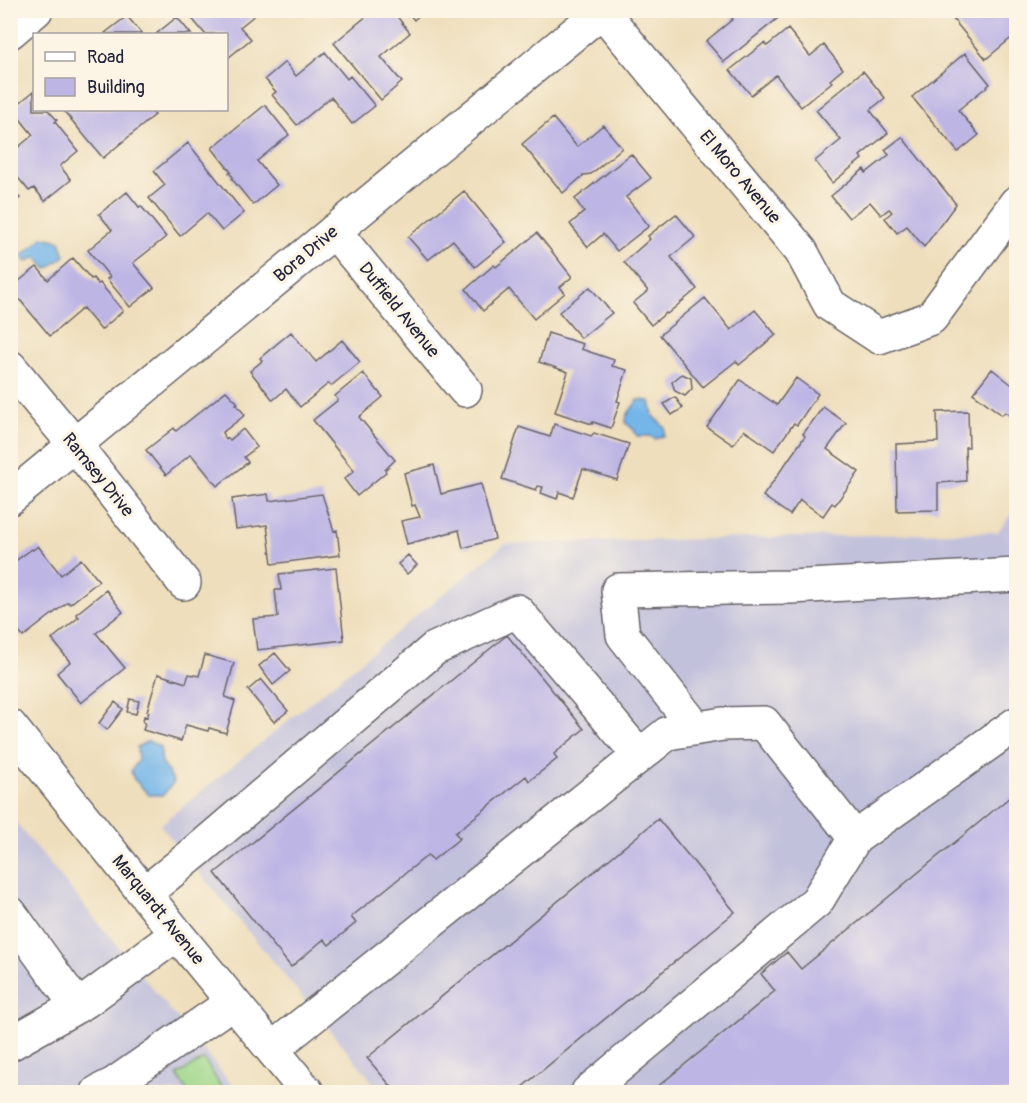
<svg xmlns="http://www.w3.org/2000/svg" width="1027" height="1103" viewBox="0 0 1027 1103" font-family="Pangolin,sans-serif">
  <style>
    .industrial { fill: #c2c1dc }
    .green { fill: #9dd688; stroke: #607c62; stroke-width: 1.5 }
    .water { fill: #75b6e9; stroke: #4c6c92; stroke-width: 1.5 }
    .building { fill: #bdb6e5 }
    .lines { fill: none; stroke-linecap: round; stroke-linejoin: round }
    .minor-casing { stroke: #696468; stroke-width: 36 }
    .minor { stroke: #fff; stroke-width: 33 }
    .labels { text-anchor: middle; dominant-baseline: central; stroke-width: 6; stroke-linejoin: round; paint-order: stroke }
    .street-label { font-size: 18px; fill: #22223b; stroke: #fcf5e5 }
  </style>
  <rect width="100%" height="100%" fill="#fcf5e5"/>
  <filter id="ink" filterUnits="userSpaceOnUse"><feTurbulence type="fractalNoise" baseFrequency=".0167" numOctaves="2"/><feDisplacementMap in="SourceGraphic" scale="12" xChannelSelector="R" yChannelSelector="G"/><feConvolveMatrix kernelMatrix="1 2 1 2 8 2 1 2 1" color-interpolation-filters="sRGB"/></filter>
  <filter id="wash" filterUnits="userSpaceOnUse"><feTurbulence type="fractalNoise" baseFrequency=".008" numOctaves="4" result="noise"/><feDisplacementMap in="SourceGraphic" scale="24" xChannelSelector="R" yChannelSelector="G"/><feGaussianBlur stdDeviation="1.35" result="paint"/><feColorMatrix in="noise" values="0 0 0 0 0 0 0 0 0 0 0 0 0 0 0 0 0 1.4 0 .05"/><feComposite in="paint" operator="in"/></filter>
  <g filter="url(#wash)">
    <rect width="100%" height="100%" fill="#eedebc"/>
    <path class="industrial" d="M 1016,508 L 1016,1092 L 381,1092 L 160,825 L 505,544 L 998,532 Z
      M 11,817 L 238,1092 L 11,1092 Z"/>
    <path class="green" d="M 204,1059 L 222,1088 L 219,1092 L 188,1092 L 177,1075 Z"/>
    <path class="water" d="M 43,237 L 60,241 L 65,256 L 47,269 L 36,257 L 26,262 L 22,256 Z
      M 638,400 L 650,401 L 653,415 L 665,428 L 664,436 L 655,439 L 650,436 L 637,436 L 634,430 L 626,423 L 627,415 Z
      M 148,741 L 160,747 L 162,763 L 174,782 L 163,795 L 149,795 L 134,779 L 131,771 L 138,760 L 137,747 Z"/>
    <g id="blocks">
      <path class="building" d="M 194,10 L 261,10 L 240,27 L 251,39 L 228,58 L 226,56 L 226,34 L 205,34 L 189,15 Z
        M 374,10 L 392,10 L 410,33 L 381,57 L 402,82 L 381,100 L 334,43 Z
        M 406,10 L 425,10 L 414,20 Z
        M 458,10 L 475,10 L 465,19 Z
        M 726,10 L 788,10 L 724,62 L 706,41 L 733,19 Z
        M 951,10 L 1016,10 L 1016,34 L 986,59 L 948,13 Z
        M 127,16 L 142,34 L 106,34 L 105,33 Z
        M 177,17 L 191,34 L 156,34 Z
        M 788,29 L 810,56 L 824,45 L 843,69 L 830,80 L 832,82 L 801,107 L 776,75 L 751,95 L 730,70 L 764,43 L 767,46 Z
        M 325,52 L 347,79 L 350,76 L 375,106 L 352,124 L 331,97 L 297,125 L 272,95 L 276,92 L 265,79 L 285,62 L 296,76 Z
        M 965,53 L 990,84 L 958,110 L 979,135 L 958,152 L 912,97 Z
        M 863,71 L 885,98 L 870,110 L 888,133 L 860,156 L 862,159 L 832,183 L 815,161 L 841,140 L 816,110 Z
        M 34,91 L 34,110 L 48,110 L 57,120 L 55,122 L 78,151 L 60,166 L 71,180 L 45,201 L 34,188 L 29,191 L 10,168 L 10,154 L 33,135 L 12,109 Z
        M 265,105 L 289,135 L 257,161 L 277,185 L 253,205 L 232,179 L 233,177 L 229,173 L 231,172 L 212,148 Z
        M 63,110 L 150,110 L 155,115 L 103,158 Z
        M 553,118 L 577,147 L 603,125 L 622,148 L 591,174 L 584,175 L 563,193 L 522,144 Z
        M 902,137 L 956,204 L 924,247 L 907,226 L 897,233 L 885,218 L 892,212 L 889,209 L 881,215 L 870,202 L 849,218 L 831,196 L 864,169 L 866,173 L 889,155 L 885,150 Z
        M 188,143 L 244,213 L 222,231 L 207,213 L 180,236 L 149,198 L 165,185 L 154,171 Z
        M 631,154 L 651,178 L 626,197 L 649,226 L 617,251 L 603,234 L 588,247 L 570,224 L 584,212 L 575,199 Z
        M 10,187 L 20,198 L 10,205 Z
        M 464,191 L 506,242 L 475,267 L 453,240 L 428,260 L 408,237 Z
        M 127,192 L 139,207 L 141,206 L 166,237 L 133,263 L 154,288 L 130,307 L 107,279 L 110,277 L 88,250 L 112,230 L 99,214 Z
        M 676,214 L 695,237 L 671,257 L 697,289 L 667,314 L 666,313 L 651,325 L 633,303 L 648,291 L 624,262 L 650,239 L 648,236 Z
        M 537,233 L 572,277 L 560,287 L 565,293 L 534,319 L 509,289 L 483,311 L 466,289 L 494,265 L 496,267 Z
        M 73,258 L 91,279 L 93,278 L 98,284 L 100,283 L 123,311 L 101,330 L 83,308 L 50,336 L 10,288 L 37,267 L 48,280 Z
        M 590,287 L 612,313 L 581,338 L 559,312 Z
        M 705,298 L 731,330 L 755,310 L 776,335 L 739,365 L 736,361 L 703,387 L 660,335 Z
        M 291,332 L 316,362 L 342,340 L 360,362 L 331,386 L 329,383 L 300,407 L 286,389 L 273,400 L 250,371 L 262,361 L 260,358 Z
        M 548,333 L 583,344 L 581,349 L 614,360 L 612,366 L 627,370 L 617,401 L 620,402 L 611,428 L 593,422 L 592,424 L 555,412 L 568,372 L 539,362 Z
        M 992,369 L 1016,388 L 1016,424 L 1013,421 L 1015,420 L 1005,412 L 1002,415 L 973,393 Z
        M 363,373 L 383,397 L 359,417 L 395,460 L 385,470 L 386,472 L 357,496 L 344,479 L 354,471 L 313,420 L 338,400 L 335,396 Z
        M 682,374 L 691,378 L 692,389 L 685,396 L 675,391 L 672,382 Z
        M 796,378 L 818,394 L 797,425 L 794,423 L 774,451 L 744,430 L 733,445 L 707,427 L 740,380 L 777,405 Z
        M 226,391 L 238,403 L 236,404 L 245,415 L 222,433 L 226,439 L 228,438 L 230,440 L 243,429 L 257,447 L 244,457 L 248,462 L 217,486 L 191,454 L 166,475 L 146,450 L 174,428 L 176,431 Z
        M 675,397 L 683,408 L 672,415 L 664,404 Z
        M 823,407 L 846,423 L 827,449 L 859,472 L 835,505 L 832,503 L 823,516 L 800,500 L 790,515 L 763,496 L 805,436 L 803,434 Z
        M 968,411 L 969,447 L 965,447 L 966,481 L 938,483 L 938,510 L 897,511 L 896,444 L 938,442 L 937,412 Z
        M 554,424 L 591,436 L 594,433 L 629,444 L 617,480 L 583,469 L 573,497 L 559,492 L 557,499 L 541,493 L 543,487 L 538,486 L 536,490 L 502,479 L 519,427 L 550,437 Z
        M 434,465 L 441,494 L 481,484 L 495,539 L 463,548 L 459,530 L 407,544 L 401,521 L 420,517 L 415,505 L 412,506 L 404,473 Z
        M 268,494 L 269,501 L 322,494 L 334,531 L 337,530 L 340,555 L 272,564 L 267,525 L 236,529 L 232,499 Z
        M 38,546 L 61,575 L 81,559 L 99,581 L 70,604 L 68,602 L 23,637 L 10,621 L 10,565 L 32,549 L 33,550 Z
        M 408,555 L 417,565 L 407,574 L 398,564 Z
        M 336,568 L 344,640 L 257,650 L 253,619 L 278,617 L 275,590 L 281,590 L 279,574 Z
        M 106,590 L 123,612 L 96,633 L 125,668 L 81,703 L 57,673 L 70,662 L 52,639 L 79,617 L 76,614 Z
        M 507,635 L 584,729 L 554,754 L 557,759 L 529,781 L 526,776 L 455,833 L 460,838 L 433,860 L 428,855 L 351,917 L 356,923 L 329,945 L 324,939 L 291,967 L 215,873 Z
        M 275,653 L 290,671 L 273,685 L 259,666 Z
        M 205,655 L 234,663 L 225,697 L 235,701 L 226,733 L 209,728 L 208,731 L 186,725 L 181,741 L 143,730 L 145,723 L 143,722 L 144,716 L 147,717 L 149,712 L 147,711 L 158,674 L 186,683 L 189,674 L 199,676 Z
        M 261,679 L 288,711 L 274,722 L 248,690 Z
        M 130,699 L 139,701 L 136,714 L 127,712 Z
        M 115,702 L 123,709 L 107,730 L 99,723 Z
        M 1016,792 L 1016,1092 L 651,1092 L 775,991 L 761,974 L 787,952 L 801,969 Z
        M 658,819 L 735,912 L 516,1092 L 396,1092 L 367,1058 Z"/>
    </g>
  </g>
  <g filter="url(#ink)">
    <use href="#blocks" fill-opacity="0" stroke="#696468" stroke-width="1.5"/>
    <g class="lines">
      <defs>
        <path id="minor" d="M 602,11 L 801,251 L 830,305 L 879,337 L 931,318 L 1016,203
          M 10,32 L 36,10
          M 334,231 L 465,390
          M 10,367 L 75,445 L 184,583
          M 10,498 L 603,10
          M 10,726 L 177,934 L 307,1092
          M 696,728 L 623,635 L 618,590 L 790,587 L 1016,575
          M 145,893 L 197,851 L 434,649 L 517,611 L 639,755
          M 10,913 L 77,1006
          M 10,1044 L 86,1001 L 177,934
          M 272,1049 L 668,733 L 723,724 L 764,723 L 855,838 L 1016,724
          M 98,1092 L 114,1084 L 233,1002
          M 588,1092 L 817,901 L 855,838"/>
      </defs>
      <use href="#minor" class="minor-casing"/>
      <use href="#minor" class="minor"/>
    </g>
  </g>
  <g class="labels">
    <g class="street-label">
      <text transform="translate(740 177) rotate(50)">El Moro Avenue</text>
      <text transform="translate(306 254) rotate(-40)">Bora Drive</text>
      <text transform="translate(399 310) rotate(51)">Duffield Avenue</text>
      <text transform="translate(98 475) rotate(51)">Ramsey Drive</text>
      <text transform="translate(158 910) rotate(51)">Marquardt Avenue</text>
    </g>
  </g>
  <rect width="1027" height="1103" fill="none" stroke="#fcf5e5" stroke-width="36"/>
  <rect x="33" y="33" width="195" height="78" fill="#fcf5e5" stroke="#a5a1a1" stroke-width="1.5"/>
  <rect x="45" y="52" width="30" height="9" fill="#ffffff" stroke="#a5a1a1" stroke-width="1.5"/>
  <text x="87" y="63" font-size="18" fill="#22223b">Road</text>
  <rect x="45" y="78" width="30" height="18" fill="#bdb6e5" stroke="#a5a1a1" stroke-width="1.5"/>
  <text x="87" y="93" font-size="18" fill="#22223b">Building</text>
</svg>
